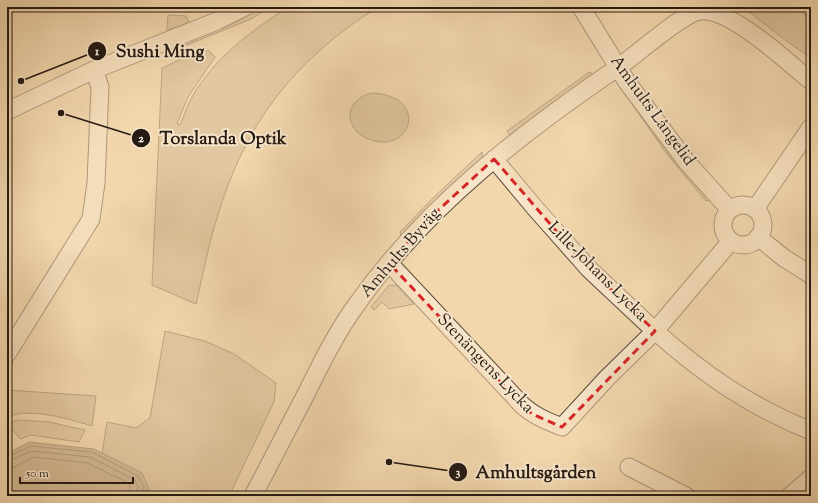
<svg xmlns="http://www.w3.org/2000/svg" width="818" height="503" viewBox="0 0 818 503" font-family="'Sorts Mill Goudy',serif">
  <style>
    .green { fill: #cfb793; stroke: #7a6953 }
    .water { fill: #ad9779; stroke: #776550 }
    .lines { fill: none; stroke-linecap: round; stroke-linejoin: round }
    .shore { stroke: #6a5946; stroke-width: 1 }
    .minor-casing { stroke: #594a3a; stroke-width: 19 }
    .minor { stroke: #f7e5ca; stroke-width: 17 }
    .marked { fill: none; stroke: #d62828; stroke-width: 3; stroke-dasharray: 8 5; stroke-linejoin: round }
    .labels { text-anchor: middle; dominant-baseline: central; stroke-width: 4; stroke-linejoin: round; paint-order: stroke }
    .street-label { font-size: 17px; fill: #261b13; stroke: #f7e5ca }
    .leader { fill: none; stroke: #261b13; stroke-width: 1.5 }
    .callout-dot { fill: #261b13; stroke: #f7e5ca; stroke-width: 1.5 }
    .mark-label { font-size: 12px; text-anchor: middle; font-weight: bold; fill: #fff }
    .callout-label { font-size: 18px; text-anchor: middle; font-weight: bold; fill: #261b13; stroke: #f7e5ca; stroke-width: 4; stroke-linejoin: round; paint-order: stroke }
  </style>
  <rect width="100%" height="100%" fill="#f2d7ad"/>
  <filter id="stains"><feTurbulence type="fractalNoise" baseFrequency=".005" numOctaves="4"/><feColorMatrix values="0 0 0 0 .2 0 0 0 0 .09 0 0 0 0 .02 0 0 0 .5 -.17"/></filter>
  <radialGradient id="worn" r=".72"><stop offset=".6" stop-color="#630" stop-opacity="0"/><stop offset="1" stop-color="#630" stop-opacity=".3"/></radialGradient>
  <path class="green" d="M 260,7 L 270,7 L 251,19 L 182,47 L 185,40 L 251,13 Z
    M 288,7 L 378,7 C 294,60 245,123 217,218 C 208,246 203,275 196,304 L 152,285 L 162,68 L 201,50 L 209,51 L 215,57 L 188,97 L 177,124 L 180,125 C 184,116 187,106 192,97 C 215,57 250,32 288,7 Z
    M 743,7 L 794,7 L 811,18 L 811,58 L 785,40 Z
    M 168,15 L 186,16 L 189,22 L 178,27 L 167,30 Z
    M 591,72 L 591,76 L 510,135 L 507,131 L 588,73 Z
    M 623,91 L 710,200 L 706,201 L 666,153 Z
    M 373,93 C 431,97 410,156 369,139 C 363,137 356,133 353,126 C 344,111 357,95 373,93 Z
    M 482,152 L 482,158 L 401,235 L 400,232 L 434,197 Z
    M 389,285 L 396,285 L 414,304 L 389,309 L 382,302 L 374,310 L 371,307 Z
    M 165,331 L 205,341 L 234,354 L 276,383 L 274,402 L 229,496 L 145,496 L 102,454 L 107,422 L 136,428 L 150,418 Z
    M 7,390 L 96,396 L 92,426 C 69,419 30,407 7,417 Z
    M 16,420 L 49,422 L 85,430 L 79,442 L 31,435 L 20,439 L 9,425 Z"/>
  <path class="water" d="M 29,442 L 94,449 L 142,473 L 149,489 L 144,494 L 145,496 L 7,496 L 7,454 Z"/>
  <g class="lines">
    <path class="shore" d="M 7,457 L 31,446 L 92,452 L 138,476 L 144,487 L 140,496
      M 7,462 L 32,451 L 90,457 L 135,480 L 138,487 L 135,496
      M 7,468 L 15,467 L 33,457 L 88,463 L 130,484 L 129,496"/>
    <defs>
      <path id="minor" d="M 581,7 L 627,82 L 686,161 L 730,210
        M 7,111 L 94,70 L 217,21 L 245,7
        M 494,159 L 535,208 L 589,269 L 655,331 L 731,241
        M723 225a20 20 0 1 1 40 0a20 20 0 1 1-40 0Z
        M 755,209 L 811,127
        M 758,237 L 784,258 L 811,275
        M 389,263 L 522,405 C 534,416 547,421 562,427 L 607,378 L 655,331 C 703,374 751,407 811,431
        M 7,354 L 91,219 L 96,183 L 100,87 L 94,70
        M 629,467 L 686,496
        M 253,496 C 271,461 289,426 307,392 C 322,362 337,331 357,304 C 426,206 523,132 620,66 C 637,54 683,13 700,11 C 731,8 787,62 811,81
        M 790,496 L 811,478"/>
    </defs>
    <use href="#minor" class="minor-casing"/>
    <use href="#minor" class="minor"/>
  </g>
  <path d="M0 0H818V503H0ZM 494,159 L 589,269 L 655,331 L 562,427 L 532,414 L 522,405 L 389,263 L 433,215 Z" fill="#f2d7ad" fill-opacity=".55" fill-rule="evenodd"/>
  <path class="marked" d="M 494,159 L 589,269 L 655,331 L 562,427 L 532,414 L 522,405 L 389,263 L 433,215 Z"/>
  <g class="labels">
    <g class="street-label">
      <text transform="translate(652 111) rotate(54)">Amhults Långelid</text>
      <text transform="translate(401 253) rotate(-49)">Amhults Byväg</text>
      <text transform="translate(597 272) rotate(45)">Lille-Johans Lycka</text>
      <text transform="translate(485 364) rotate(46)">Stenängens Lycka</text>
    </g>
  </g>
  <path class="leader" d="M21 81L97 51M61 113L141 138M389 462L458 472"/>
  <g class="callout-dot">
    <circle cx="21" cy="81" r="4"/>
    <circle cx="61" cy="113" r="4"/>
    <circle cx="389" cy="462" r="4"/>
    <circle cx="97" cy="51" r="10"/>
    <circle cx="141" cy="138" r="10"/>
    <circle cx="458" cy="472" r="10"/>
  </g>
  <g class="mark-label">
    <text x="97" y="55">1</text>
    <text x="141" y="142">2</text>
    <text x="458" y="476">3</text>
  </g>
  <g class="callout-label">
    <text x="160" y="57">Sushi Ming</text>
    <text x="223" y="144">Torslanda Optik</text>
    <text x="536" y="478">Amhultsgården</text>
  </g>
  <rect width="818" height="503" fill="none" stroke="#f2d7ad" stroke-width="24"/>
  <rect x="8" y="8" width="802" height="487" fill="none" stroke="#261b13" stroke-width="2"/>
  <rect x="12" y="12" width="794" height="479" fill="none" stroke="#261b13"/>
  <path d="M20 477v6h113v-6" fill="none" stroke="#261b13" stroke-width="2"/>
  <text x="26" y="477" font-size="12" fill="#261b13" stroke="#f7e5ca" stroke-width="3" paint-order="stroke">50 m</text>
  <rect width="100%" height="100%" filter="url(#stains)"/>
  <rect width="100%" height="100%" fill="url(#worn)"/>
</svg>
